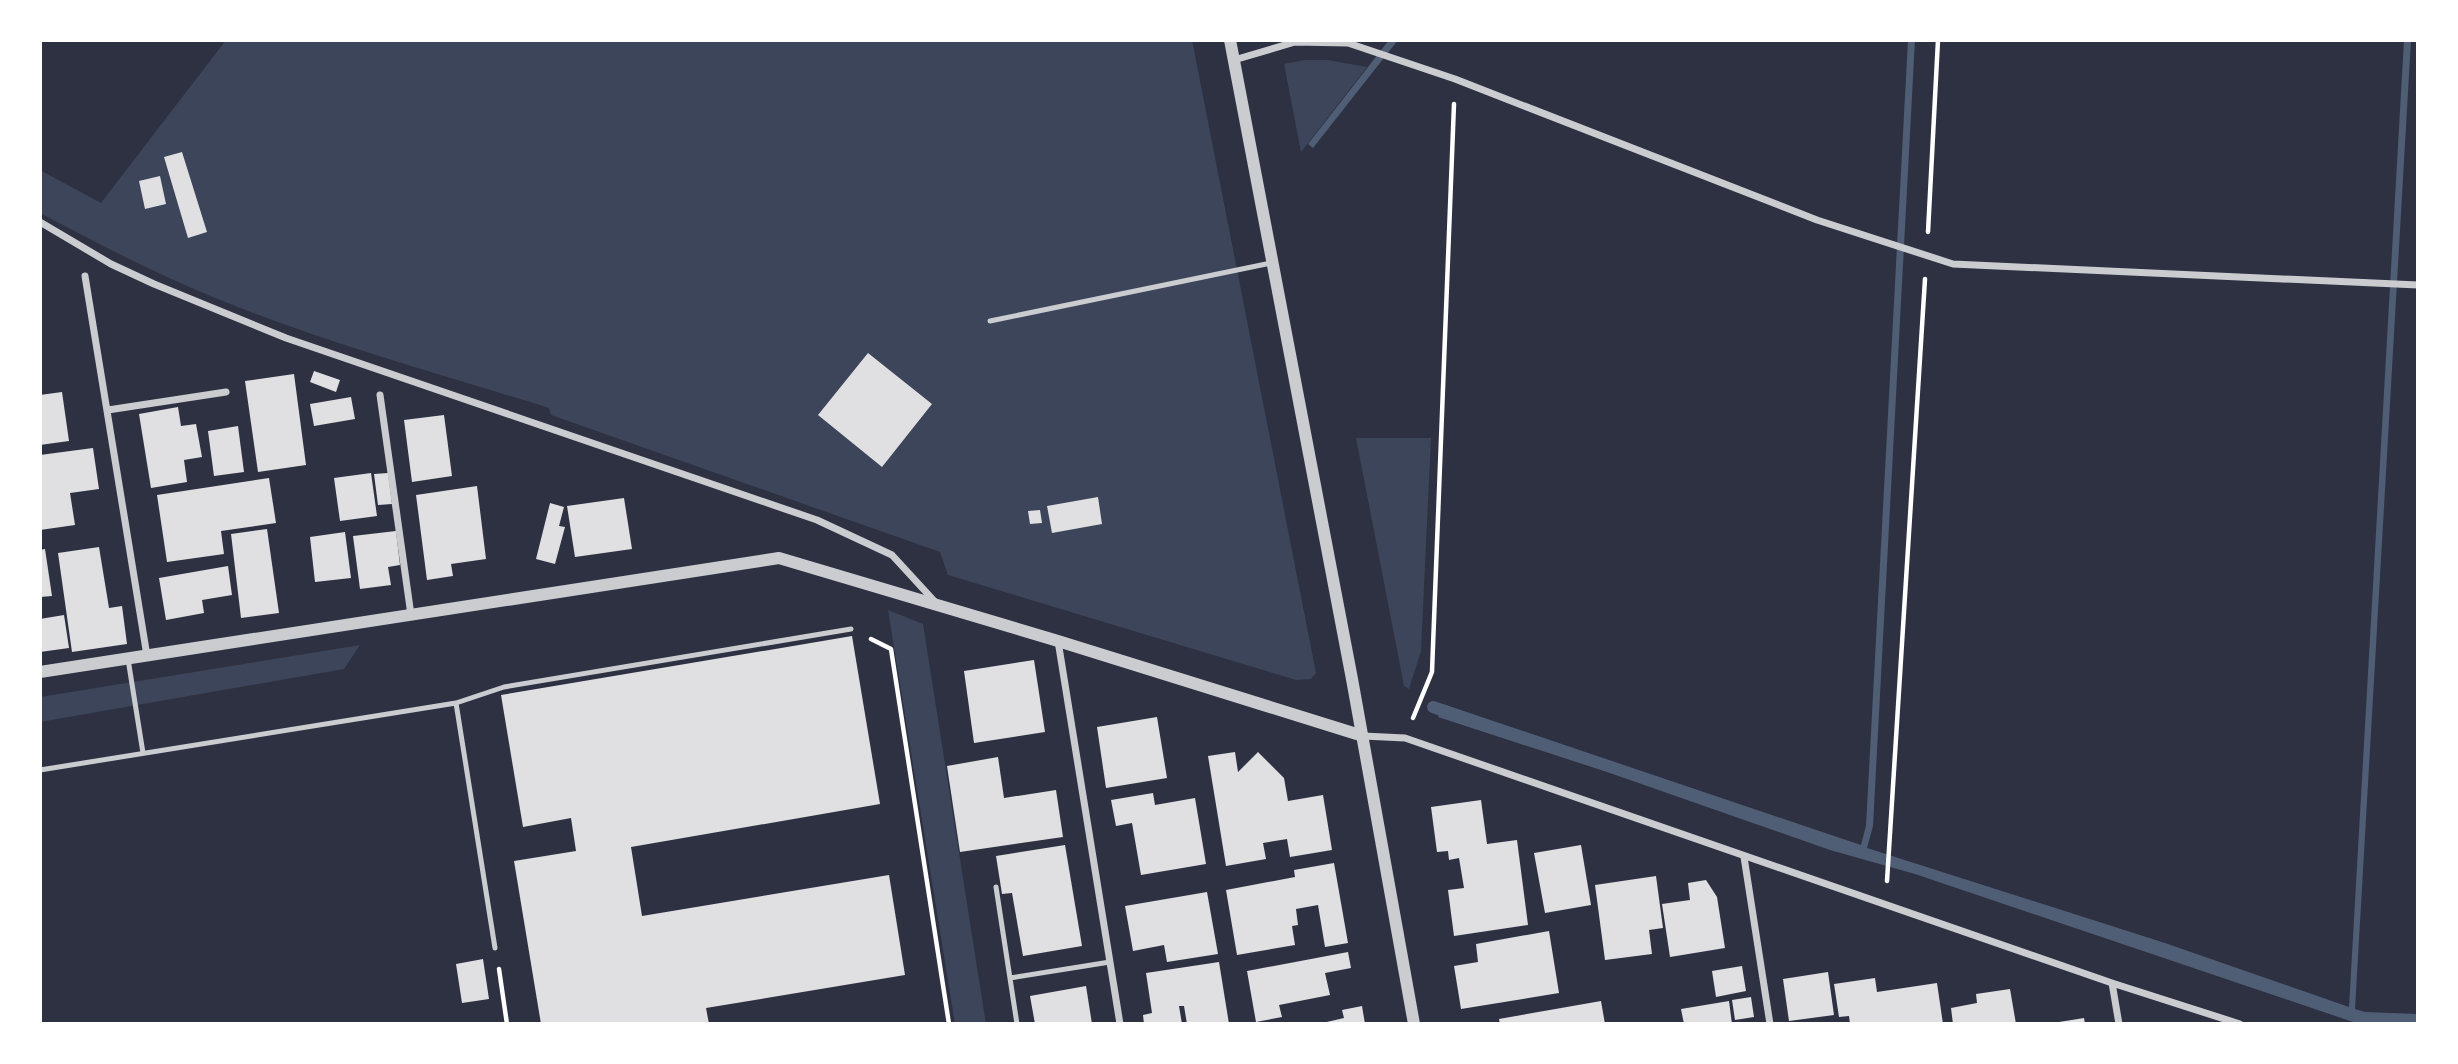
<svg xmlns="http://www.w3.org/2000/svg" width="2458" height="1064" viewBox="0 0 2458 1064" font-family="'Space Grotesk',sans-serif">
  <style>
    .green { fill: #3c4559 }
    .water { fill: #4f5d75 }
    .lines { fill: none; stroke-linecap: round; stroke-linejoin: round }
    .stream { stroke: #4f5d75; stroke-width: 12 }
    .building { fill: #e0e0e3 }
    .path { stroke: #fff; stroke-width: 4.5 }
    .service { stroke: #caccd0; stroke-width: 5 }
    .minor { stroke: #caccd0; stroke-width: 7 }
    .tertiary { stroke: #caccd0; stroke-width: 12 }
  </style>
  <rect width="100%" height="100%" fill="#2d3142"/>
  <path class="green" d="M 226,40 L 1192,40 L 1316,673 L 1311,679 L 1296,680 L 948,575 L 940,552 L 551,415 L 549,408 C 437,373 322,342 213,297 C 154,273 97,243 40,213 L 40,170 L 101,203 Z
    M 1305,60 L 1328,60 L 1367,67 L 1301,152 L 1284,64 Z
    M 1356,438 L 1431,438 L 1421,651 L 1409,689 L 1404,686 Z
    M 888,610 L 923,624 L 986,1024 L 955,1024 Z
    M 360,645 L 344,669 L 40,722 L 40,697 Z"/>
  <path class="water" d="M 1389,40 L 1398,40 L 1313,148 L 1308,144 Z
    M 1908,40 L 1915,40 L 1873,826 L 1867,848 L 2165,943 L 2349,1007 L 2404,40 L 2411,40 L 2355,1009 L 2365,1012 L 2418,1014 L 2418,1024 L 2356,1023 L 1915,874 L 1830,850 L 1607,772 L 1438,717 L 1443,704 L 1861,845 L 1866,826 Z"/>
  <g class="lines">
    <path class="stream" d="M 1433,707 L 1456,715"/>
  </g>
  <path class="building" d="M 182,152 L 207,232 L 188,238 L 164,157 Z
    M 160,176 L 166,204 L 145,209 L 139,181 Z
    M 868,353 L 932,404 L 882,467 L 818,415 Z
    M 314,371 L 340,380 L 336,392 L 310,382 Z
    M 294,374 L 306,465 L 258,472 L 245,381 Z
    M 62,392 L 69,441 L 40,445 L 40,395 Z
    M 351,397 L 355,419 L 314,426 L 310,404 Z
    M 178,407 L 181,426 L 196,424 L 202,457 L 184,460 L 187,482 L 151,488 L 139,414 Z
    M 444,415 L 452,476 L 412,482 L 404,420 Z
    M 238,426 L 244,472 L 214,476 L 208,431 Z
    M 93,448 L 99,489 L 70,493 L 75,525 L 40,530 L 40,455 Z
    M 371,473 L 377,516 L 340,521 L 334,478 Z
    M 388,473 L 392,504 L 378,505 L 374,474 Z
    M 269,478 L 276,523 L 221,531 L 224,554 L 167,562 L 157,495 Z
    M 477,486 L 486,559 L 451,564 L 453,576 L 427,580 L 416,495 Z
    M 1098,497 L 1102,524 L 1052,533 L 1047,506 Z
    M 624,498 L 632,549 L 575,557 L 567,506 Z
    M 550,503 L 564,507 L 559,526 L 565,527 L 555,564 L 536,559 Z
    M 1040,510 L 1042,523 L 1030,524 L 1028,511 Z
    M 267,529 L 279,613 L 241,618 L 231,534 Z
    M 396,531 L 400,565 L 388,567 L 391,585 L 360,589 L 353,536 Z
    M 345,532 L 351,578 L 315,582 L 310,537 Z
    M 99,547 L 109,608 L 122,606 L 127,644 L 72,652 L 58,553 Z
    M 45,549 L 52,596 L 40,597 L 40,550 Z
    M 228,566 L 232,595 L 202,600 L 204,613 L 166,620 L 159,578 Z
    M 64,615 L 69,648 L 40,652 L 40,619 Z
    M 852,636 L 880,804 L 631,847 L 642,916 L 889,875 L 905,975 L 706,1008 L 709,1024 L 541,1024 L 514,861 L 576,851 L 571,818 L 523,827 L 501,695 Z
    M 1034,660 L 1045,732 L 974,743 L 964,671 Z
    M 1157,717 L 1167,778 L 1106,788 L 1097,727 Z
    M 1235,752 L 1238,772 L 1258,752 L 1284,778 L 1288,801 L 1323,795 L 1332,850 L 1290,857 L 1287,839 L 1263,843 L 1266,859 L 1226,866 L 1208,756 Z
    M 998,757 L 1004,798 L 1056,790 L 1063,837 L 960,852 L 947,766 Z
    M 1153,793 L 1155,805 L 1195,798 L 1206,864 L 1141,875 L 1132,823 L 1116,826 L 1111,800 Z
    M 1481,800 L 1487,844 L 1517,840 L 1528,925 L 1454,936 L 1448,890 L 1464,888 L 1459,858 L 1449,860 L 1448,851 L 1437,852 L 1431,807 Z
    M 1065,845 L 1082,946 L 1023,956 L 1012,893 L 1002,894 L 996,856 Z
    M 1581,845 L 1591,905 L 1545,913 L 1534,853 Z
    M 1334,863 L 1348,943 L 1325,947 L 1318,905 L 1296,909 L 1298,925 L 1292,926 L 1295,945 L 1237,955 L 1226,890 L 1295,877 L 1294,870 Z
    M 1656,876 L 1663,928 L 1649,930 L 1652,954 L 1605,960 L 1595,885 Z
    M 1706,880 L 1717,897 L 1725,948 L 1670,957 L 1662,904 L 1690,900 L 1688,883 Z
    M 1207,892 L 1218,954 L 1167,962 L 1164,945 L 1133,951 L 1125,906 Z
    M 1549,931 L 1559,993 L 1461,1009 L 1454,966 L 1478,962 L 1476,944 Z
    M 1348,952 L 1351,968 L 1325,973 L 1330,995 L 1279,1005 L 1282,1017 L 1256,1022 L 1247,971 Z
    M 483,959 L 489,999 L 462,1003 L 456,964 Z
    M 1219,962 L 1229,1024 L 1187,1024 L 1184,1006 L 1179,1006 L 1182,1024 L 1144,1024 L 1143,1015 L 1152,1013 L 1146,973 Z
    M 1742,966 L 1746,991 L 1716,997 L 1712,971 Z
    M 1828,972 L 1834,1015 L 1789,1021 L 1783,979 Z
    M 1875,978 L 1877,992 L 1937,983 L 1943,1024 L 1850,1024 L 1849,1016 L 1839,1017 L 1834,984 Z
    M 1086,986 L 1092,1024 L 1035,1024 L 1030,996 Z
    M 2010,989 L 2016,1024 L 1953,1024 L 1951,1008 L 1977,1003 L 1976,994 Z
    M 1751,997 L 1754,1017 L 1735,1020 L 1732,1000 Z
    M 1601,1001 L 1605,1024 L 1500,1024 L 1499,1019 Z
    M 1729,1001 L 1732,1024 L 1684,1024 L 1681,1009 Z
    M 1362,1006 L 1365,1024 L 1318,1024 L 1344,1018 L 1342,1010 Z
    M 2084,1018 L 2085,1024 L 2060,1024 L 2059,1022 Z"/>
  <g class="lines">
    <path class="path" d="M 1928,232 L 1938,40
      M 871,639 L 891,649 L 949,1024
      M 1413,718 L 1432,672 L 1454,104
      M 1887,881 L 1925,279
      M 499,969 L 507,1024"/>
    <path class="service" d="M 990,321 L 1271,263
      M 128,659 L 143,753
      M 456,703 L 495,948
      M 40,770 L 456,703 L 504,687 L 851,629
      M 996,887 L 1017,1024
      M 1010,978 L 1110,962"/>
    <path class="minor" d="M 1234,60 L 1295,42 L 1348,43 L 1455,79 L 1817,220 L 1953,264 L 2418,285
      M 40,222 L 111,264 L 154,284 L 286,338 L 817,520 L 892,555 L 937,604
      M 85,276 L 147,656
      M 380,395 L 411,615
      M 108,410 L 226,392
      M 1058,641 L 1120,1024
      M 1363,736 L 1405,738 L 2112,983 L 2240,1024
      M 1744,857 L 1770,1024
      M 2112,983 L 2119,1024"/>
    <path class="tertiary" d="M 1230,40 L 1352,679 L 1414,1024
      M 40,672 L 779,558 L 1058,641 L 1363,736"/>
  </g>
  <rect width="2458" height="1064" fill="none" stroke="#ffffff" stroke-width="84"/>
</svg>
